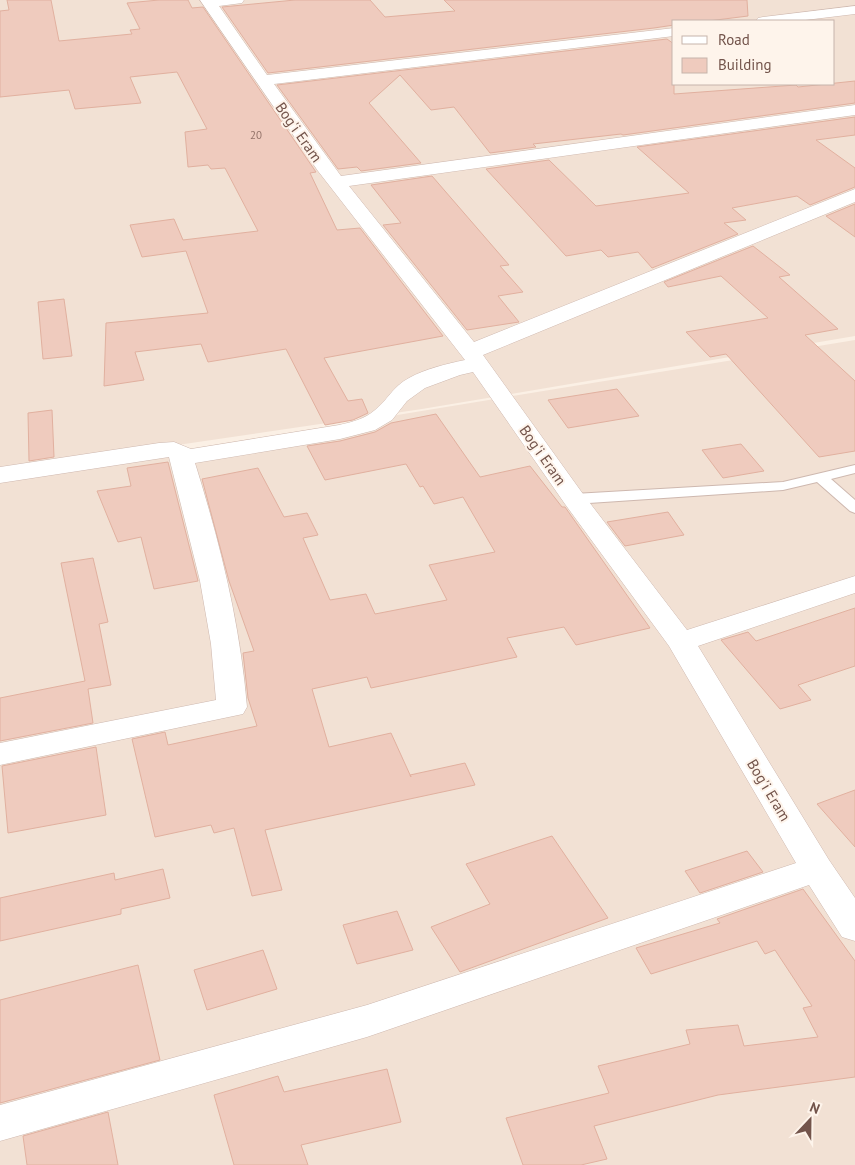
<svg xmlns="http://www.w3.org/2000/svg" width="855" height="1165" viewBox="0 0 855 1165" font-family="'PT Sans',sans-serif">
  <style>
    .residential { fill: #f2e1d4; fill-rule: evenodd }
    .building { fill: #efcbbe; stroke: #e1b09f }
    .lines { fill: none; stroke-linecap: round; stroke-linejoin: round }
    .service-casing { stroke: #ceb8af; stroke-width: 2 }
    .minor-casing { stroke: #ceb8af; stroke-width: 1 }
    .service { fill: #fff; fill-rule: evenodd }
    .minor { fill: #fff; fill-rule: evenodd }
    .labels { text-anchor: middle; dominant-baseline: central; stroke-width: 4; stroke-linejoin: round; paint-order: stroke }
    .far-number-label { font-size: 11px; fill: #927268 }
    .street-label { font-size: 15px; fill: #73544b; stroke: #fef4eb }
  </style>
  <rect width="100%" height="100%" fill="#fbf0e5"/>
  <path class="residential" d="M 0,0 L 855,0 L 855,336 L 422,409 L 0,471 ZM 674,21 L 834,21 L 834,84 L 674,84 Z
    M 855,340 L 855,1165 L 0,1165 L 0,480 Z"/>
  <path class="building" d="M 7,0 L 51,0 L 59,41 L 132,34 L 130,30 L 140,29 L 127,3 L 159,0 L 188,0 L 192,8 L 203,7 L 316,172 L 310,173 L 337,230 L 360,228 L 443,336 L 324,358 L 348,401 L 362,399 L 368,413 L 353,420 L 325,425 L 286,349 L 208,362 L 201,344 L 135,352 L 144,380 L 104,386 L 106,323 L 208,313 L 186,251 L 142,257 L 130,225 L 174,219 L 183,240 L 258,231 L 225,168 L 211,169 L 208,165 L 188,167 L 185,132 L 207,129 L 177,72 L 130,77 L 141,103 L 75,109 L 69,90 L 0,97 L 0,11 L 9,10 Z
    M 295,0 L 370,0 L 385,17 L 455,11 L 444,0 L 747,0 L 748,16 L 708,21 L 674,21 L 674,25 L 654,28 L 268,73 L 222,7 Z
    M 667,39 L 674,44 L 674,94 L 796,85 L 798,87 L 855,81 L 855,103 L 623,135 L 621,134 L 533,144 L 536,147 L 490,153 L 454,107 L 431,110 L 400,75 L 369,103 L 421,163 L 361,171 L 357,167 L 338,169 L 277,85 Z
    M 855,117 L 855,135 L 816,140 L 855,168 L 855,187 L 810,205 L 797,196 L 732,208 L 746,220 L 724,223 L 738,234 L 652,268 L 638,252 L 608,257 L 601,250 L 566,256 L 486,169 L 549,160 L 596,206 L 689,193 L 637,147 Z
    M 432,176 L 509,265 L 500,266 L 523,292 L 498,296 L 519,322 L 467,330 L 383,225 L 401,223 L 371,185 Z
    M 855,204 L 855,237 L 826,216 Z
    M 753,246 L 790,275 L 779,277 L 838,329 L 805,335 L 855,381 L 855,451 L 819,457 L 726,354 L 710,357 L 686,332 L 768,318 L 721,276 L 668,287 L 664,282 Z
    M 64,299 L 72,356 L 43,359 L 38,302 Z
    M 617,389 L 639,416 L 568,428 L 548,400 Z
    M 52,410 L 54,457 L 29,461 L 28,413 Z
    M 436,414 L 480,477 L 530,466 L 562,507 L 565,507 L 650,628 L 576,645 L 564,627 L 507,638 L 517,657 L 371,688 L 367,677 L 312,689 L 329,747 L 391,733 L 411,777 L 410,775 L 465,763 L 475,785 L 265,830 L 282,890 L 252,896 L 234,828 L 214,833 L 211,825 L 155,837 L 132,739 L 165,732 L 168,745 L 257,726 L 248,698 L 243,653 L 254,651 L 229,581 L 202,479 L 258,468 L 284,517 L 307,513 L 318,535 L 303,538 L 330,600 L 366,594 L 375,614 L 447,600 L 429,565 L 495,552 L 463,497 L 434,504 L 423,486 L 420,487 L 406,464 L 325,480 L 307,446 L 340,441 L 375,432 L 391,423 Z
    M 741,444 L 764,471 L 723,478 L 702,450 Z
    M 168,462 L 198,581 L 154,589 L 141,537 L 118,542 L 97,491 L 131,486 L 127,468 Z
    M 668,512 L 684,535 L 625,546 L 607,522 Z
    M 93,558 L 108,622 L 99,624 L 111,685 L 88,689 L 93,723 L 0,741 L 0,698 L 85,681 L 61,563 Z
    M 855,608 L 855,666 L 798,685 L 811,700 L 780,709 L 721,640 L 748,632 L 756,641 Z
    M 96,747 L 106,815 L 8,833 L 2,766 Z
    M 855,790 L 855,847 L 817,804 Z
    M 552,836 L 608,918 L 460,972 L 431,927 L 490,904 L 466,864 Z
    M 747,851 L 763,872 L 700,893 L 685,871 Z
    M 163,869 L 170,898 L 121,909 L 121,914 L 0,941 L 0,898 L 114,873 L 115,880 Z
    M 803,889 L 855,961 L 855,1077 L 718,1095 L 594,1126 L 607,1159 L 581,1165 L 523,1165 L 506,1118 L 609,1093 L 598,1066 L 690,1044 L 686,1030 L 738,1025 L 744,1046 L 818,1037 L 803,1008 L 812,1006 L 775,950 L 765,954 L 757,941 L 651,974 L 636,948 L 720,923 L 717,919 Z
    M 397,911 L 413,950 L 357,964 L 343,925 Z
    M 263,950 L 277,989 L 207,1010 L 194,970 Z
    M 138,965 L 160,1060 L 0,1103 L 0,1000 Z
    M 387,1069 L 401,1122 L 301,1145 L 308,1165 L 234,1165 L 214,1095 L 278,1076 L 284,1092 Z
    M 108,1112 L 118,1165 L 27,1165 L 23,1136 Z"/>
  <g class="lines">
    <defs>
      <path id="service" d="M 855,465 L 855,473 L 831,479 L 855,500 L 855,513 L 850,511 L 817,482 L 783,490 L 574,504 L 569,502 L 566,499 L 569,496 L 574,494 L 783,482 Z"/>
      <path id="minor" d="M 200,0 L 244,0 L 242,3 L 219,6 L 267,75 L 674,28 L 674,36 L 274,84 L 341,176 L 855,105 L 855,115 L 349,186 L 474,342 L 855,189 L 855,202 L 483,355 L 583,494 L 687,630 L 855,576 L 855,593 L 698,646 L 829,860 L 855,898 L 855,941 L 842,937 L 809,885 L 367,1037 L 0,1141 L 0,1105 L 367,1005 L 796,863 L 669,646 L 565,504 L 473,372 L 460,375 L 425,388 L 407,401 L 392,420 L 375,430 L 340,439 L 195,463 C 220,543 240,623 247,707 L 243,714 L 0,765 L 0,743 L 216,700 L 211,644 L 200,581 L 169,457 L 0,483 L 0,467 L 159,443 L 174,442 L 191,449 L 339,425 C 352,422 365,419 375,410 C 388,400 392,387 409,378 C 425,369 446,364 465,360 L 318,171 Z
        M 855,6 L 855,14 L 797,21 L 756,21 L 758,18 L 763,17 Z"/>
    </defs>
    <use href="#service" class="service-casing"/>
    <use href="#minor" class="minor-casing"/>
    <use href="#service" class="service"/>
    <use href="#minor" class="minor"/>
  </g>
  <g class="labels">
    <g class="far-number-label">
      <text x="256" y="135">20</text>
    </g>
    <g class="street-label">
      <text transform="translate(299 132) rotate(55)">Bog'i Eram</text>
      <text transform="translate(543 455) rotate(55)">Bog'i Eram</text>
      <text transform="translate(769 790) rotate(59)">Bog'i Eram</text>
    </g>
  </g>
  <rect x="672" y="20" width="162" height="65" fill="#fef4eb" stroke="#c6b4ab"/>
  <rect x="682" y="36" width="25" height="8" fill="#ffffff" stroke="#c6b4ab"/>
  <text x="718" y="45" font-size="15" fill="#73544b">Road</text>
  <rect x="682" y="58" width="25" height="15" fill="#efcbbe" stroke="#c6b4ab"/>
  <text x="718" y="70" font-size="15" fill="#73544b">Building</text>
  <g transform="translate(810 1120) rotate(22)" stroke="#fef4eb" stroke-width="4" paint-order="stroke">
  <path d="M0-4L9 19L0 12L-9 19Z" fill="#73544b"/>
  <text y="-8" font-size="14" font-weight="bold" text-anchor="middle" fill="#73544b">N</text>
  </g>
</svg>
